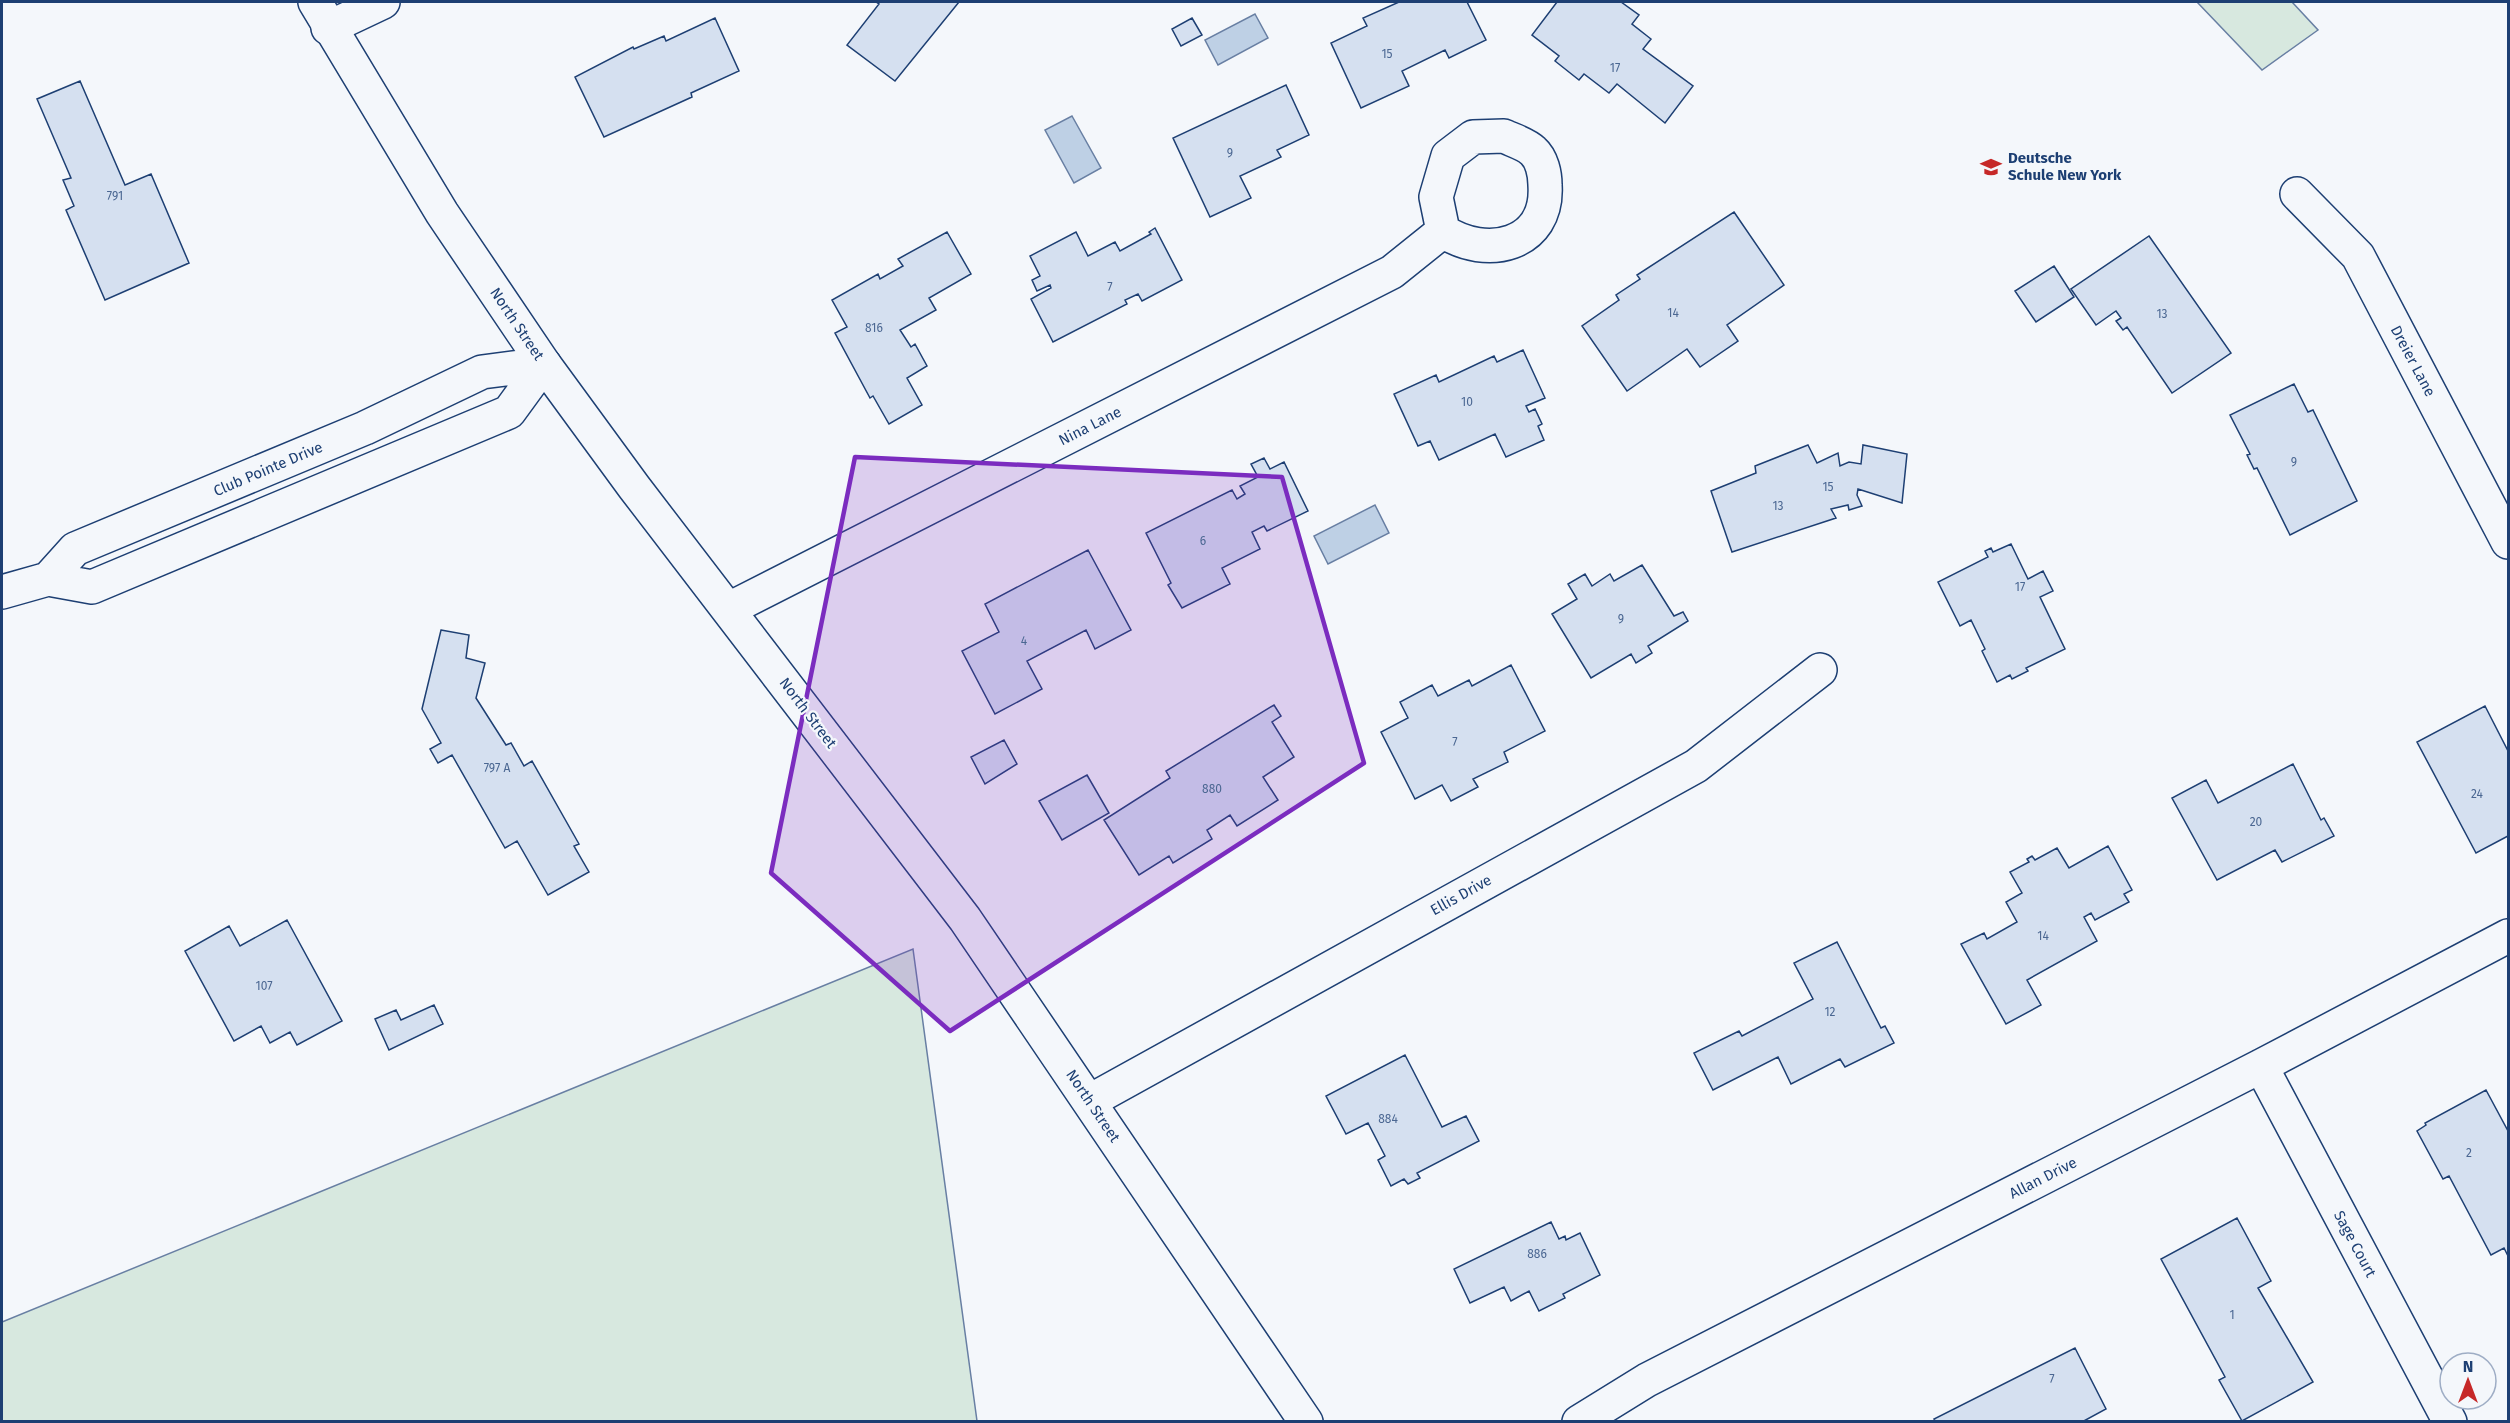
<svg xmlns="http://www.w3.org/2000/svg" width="2510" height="1423" viewBox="0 0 2510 1423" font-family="'Fira Sans',sans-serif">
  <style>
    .green { fill: #d7e8df; stroke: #687fa3; stroke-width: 1.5 }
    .water { fill: #bed0e5; stroke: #687fa3; stroke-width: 1.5 }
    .building { fill: #d5e0f0; stroke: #1d3f73; stroke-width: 1.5 }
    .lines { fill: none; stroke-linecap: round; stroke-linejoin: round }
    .minor-casing { stroke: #1d3f73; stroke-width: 36 }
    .major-casing { stroke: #1d3f73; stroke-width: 36 }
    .minor { stroke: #f4f7fb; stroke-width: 33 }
    .major { stroke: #f4f7fb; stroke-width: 33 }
    .marked { fill: #7b2cbf; fill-opacity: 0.2; stroke: #7b2cbf; stroke-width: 4.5; stroke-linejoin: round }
    .labels { text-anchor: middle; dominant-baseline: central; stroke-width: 4.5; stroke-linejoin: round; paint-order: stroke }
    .number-label { font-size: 12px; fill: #4b6792 }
    .poi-label { font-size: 15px; font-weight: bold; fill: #1d3f73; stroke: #f4f7fb; text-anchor: start }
    .street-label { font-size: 15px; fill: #1d3f73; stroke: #f4f7fb }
  </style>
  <rect width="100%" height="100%" fill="#f4f7fb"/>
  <path class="green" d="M 2197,2 L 2292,2 L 2318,30 L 2262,70 Z
    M 913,949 L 977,1421 L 2,1421 L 2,1322 Z"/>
  <path class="water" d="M 1255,14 L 1268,38 L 1218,65 L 1205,40 Z
    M 1072,116 L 1101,168 L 1074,183 L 1045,130 Z
    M 1375,505 L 1389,533 L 1328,564 L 1314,536 Z"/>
  <path class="building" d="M 876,2 L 959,2 L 895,81 L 847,45 L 879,4 Z
    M 1399,2 L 1467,2 L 1486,40 L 1449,58 L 1445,50 L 1402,71 L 1409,86 L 1361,108 L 1331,43 L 1367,26 L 1363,18 Z
    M 1557,2 L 1621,2 L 1639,15 L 1632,24 L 1651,39 L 1643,49 L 1693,86 L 1665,123 L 1617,84 L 1609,93 L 1584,74 L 1579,80 L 1555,61 L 1559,56 L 1532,35 Z
    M 715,18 L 739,71 L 691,93 L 692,97 L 604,137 L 575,77 L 633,47 L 634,49 L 664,36 L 666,41 Z
    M 1192,18 L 1202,35 L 1181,46 L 1172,29 Z
    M 80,81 L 125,185 L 151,174 L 189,263 L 105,300 L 66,210 L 74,206 L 63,180 L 71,178 L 37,99 Z
    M 1286,85 L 1309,135 L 1277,150 L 1281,157 L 1240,176 L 1251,198 L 1210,217 L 1173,138 Z
    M 1734,212 L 1784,285 L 1727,325 L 1738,341 L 1700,367 L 1687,349 L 1627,391 L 1582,326 L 1619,300 L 1616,295 L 1640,279 L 1637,275 Z
    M 1155,228 L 1182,280 L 1142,301 L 1138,294 L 1125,300 L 1127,304 L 1053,342 L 1031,299 L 1051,288 L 1050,285 L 1037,291 L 1032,280 L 1040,276 L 1030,256 L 1076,232 L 1088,256 L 1115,242 L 1120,251 L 1151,234 L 1149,232 Z
    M 947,232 L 971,274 L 929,298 L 936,310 L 900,330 L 911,347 L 915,344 L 927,366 L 907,378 L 922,405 L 889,424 L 873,396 L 870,398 L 835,333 L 847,327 L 832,300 L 878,274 L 880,279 L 903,266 L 898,259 Z
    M 2149,236 L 2231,353 L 2172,393 L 2127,327 L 2123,330 L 2116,321 L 2121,318 L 2116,311 L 2096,325 L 2071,289 Z
    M 2054,266 L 2074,297 L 2036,322 L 2015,291 Z
    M 1523,350 L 1545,398 L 1526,406 L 1529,412 L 1535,409 L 1542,424 L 1538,426 L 1544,440 L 1506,457 L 1495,434 L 1439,460 L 1430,441 L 1418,446 L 1394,394 L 1436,375 L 1439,382 L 1494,356 L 1497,362 Z
    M 2294,384 L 2308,412 L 2313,410 L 2357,501 L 2290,535 L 2257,468 L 2254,469 L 2247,455 L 2250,454 L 2230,415 Z
    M 1808,445 L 1817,463 L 1838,453 L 1840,466 L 1849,462 L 1861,464 L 1863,445 L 1907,454 L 1902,503 L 1858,489 L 1857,495 L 1862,506 L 1849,510 L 1848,505 L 1831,509 L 1836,518 L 1732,552 L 1711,491 L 1756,473 L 1755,466 Z
    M 1264,458 L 1270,469 L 1284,462 L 1308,511 L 1267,531 L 1264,526 L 1252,532 L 1260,549 L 1222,568 L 1230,584 L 1182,608 L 1168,585 L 1171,583 L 1146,533 L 1232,490 L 1237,499 L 1245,494 L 1240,486 L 1258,477 L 1251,464 Z
    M 2011,544 L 2028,579 L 2043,571 L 2053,591 L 2040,597 L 2065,649 L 2026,668 L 2028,671 L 2012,679 L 2010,675 L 1997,682 L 1982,651 L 1985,649 L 1971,620 L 1960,626 L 1938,582 L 1988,557 L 1985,551 L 1991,548 L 1993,552 Z
    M 1088,550 L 1131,630 L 1095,649 L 1086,630 L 1027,661 L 1042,689 L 995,714 L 962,651 L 999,632 L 985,604 Z
    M 1642,565 L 1674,616 L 1683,612 L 1688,621 L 1648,646 L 1652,653 L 1636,663 L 1631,654 L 1591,678 L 1552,614 L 1577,599 L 1568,584 L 1585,574 L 1592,586 L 1610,574 L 1614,581 Z
    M 441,630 L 469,635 L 466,658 L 485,663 L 476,698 L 506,745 L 511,743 L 524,766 L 532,761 L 579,844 L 574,846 L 589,872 L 548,895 L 517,841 L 505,848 L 452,755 L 438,763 L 430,749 L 441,743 L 422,709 Z
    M 1511,665 L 1545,731 L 1504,752 L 1508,762 L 1473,779 L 1478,787 L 1451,801 L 1442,785 L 1415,799 L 1381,732 L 1408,718 L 1400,702 L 1432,685 L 1438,696 L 1469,680 L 1472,686 Z
    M 1274,705 L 1281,716 L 1272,722 L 1294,757 L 1263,777 L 1278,800 L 1237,826 L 1230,815 L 1207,830 L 1212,839 L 1173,863 L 1169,856 L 1139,875 L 1104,820 L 1170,778 L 1166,771 Z
    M 2485,706 L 2508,751 L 2508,836 L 2476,853 L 2417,742 Z
    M 1004,740 L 1017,764 L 985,784 L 971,757 Z
    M 2293,764 L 2321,820 L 2324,818 L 2334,836 L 2282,862 L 2275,850 L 2217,880 L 2172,798 L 2206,780 L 2218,803 Z
    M 1087,775 L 1109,813 L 1062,840 L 1039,801 Z
    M 2108,846 L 2132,890 L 2124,894 L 2129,902 L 2095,920 L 2091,913 L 2084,917 L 2097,941 L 2027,980 L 2041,1005 L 2006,1024 L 1961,944 L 1984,933 L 1987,939 L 2017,922 L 2006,902 L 2022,893 L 2010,872 L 2029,862 L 2027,859 L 2032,856 L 2035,860 L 2057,848 L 2069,868 Z
    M 287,920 L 342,1021 L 297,1045 L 290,1032 L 270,1043 L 261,1026 L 234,1041 L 185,951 L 229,926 L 240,946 Z
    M 1837,942 L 1881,1028 L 1885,1026 L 1894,1043 L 1845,1067 L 1840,1059 L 1791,1084 L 1778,1057 L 1713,1090 L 1694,1053 L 1739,1031 L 1742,1036 L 1813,999 L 1794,963 Z
    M 434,1005 L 443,1024 L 389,1050 L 375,1019 L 396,1010 L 401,1020 Z
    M 1405,1055 L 1442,1127 L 1466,1116 L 1479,1141 L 1417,1173 L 1420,1178 L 1408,1184 L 1404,1179 L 1391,1186 L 1378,1160 L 1385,1156 L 1368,1123 L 1346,1134 L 1326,1096 Z
    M 2486,1090 L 2508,1131 L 2508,1256 L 2504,1248 L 2491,1255 L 2449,1176 L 2443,1179 L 2417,1131 L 2426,1125 L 2425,1123 Z
    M 2237,1218 L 2271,1281 L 2258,1288 L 2313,1382 L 2242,1421 L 2219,1380 L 2225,1377 L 2161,1259 Z
    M 1551,1222 L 1559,1239 L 1565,1236 L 1566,1240 L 1580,1233 L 1600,1275 L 1563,1294 L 1565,1298 L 1539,1311 L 1529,1291 L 1511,1301 L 1504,1287 L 1470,1303 L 1454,1269 Z
    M 2075,1348 L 2106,1409 L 2082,1422 L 1936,1422 L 1934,1419 Z"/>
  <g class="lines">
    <defs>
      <path id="minor" d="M 328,28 L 383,2
        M 1504,136 C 1512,140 1526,144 1533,151 C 1542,159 1545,174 1545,185 C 1549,246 1486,260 1443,231 L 1436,197 L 1448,156 L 1473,137 Z
        M 2297,194 L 2358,256 L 2508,542
        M 48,579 L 92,587 L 509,412 L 544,364
        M 2,592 L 48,579 L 75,549 L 365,428 L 482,372 L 544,364
        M 729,609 L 1392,272 L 1443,231
        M 2261,1066 L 2450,1422
        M 1090,1101 L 1696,766 L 1820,670
        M 1579,1422 L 1647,1380 L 2261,1066 L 2508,936"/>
      <path id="major" d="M 315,2 L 442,213 L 544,364 L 634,487 L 965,919 L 1306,1422"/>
    </defs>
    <use href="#minor" class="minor-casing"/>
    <use href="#major" class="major-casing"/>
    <use href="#minor" class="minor"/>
    <use href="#major" class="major"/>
  </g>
  <path class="marked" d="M 855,457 L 1282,477 L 1364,763 L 950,1031 L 771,873 Z"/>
  <defs>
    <symbol id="school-bare" viewBox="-9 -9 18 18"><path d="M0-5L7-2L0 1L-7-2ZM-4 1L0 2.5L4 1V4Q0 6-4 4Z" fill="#c62828" stroke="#f4f7fb" stroke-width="2.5" paint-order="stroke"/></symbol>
  </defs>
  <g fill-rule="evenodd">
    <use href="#school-bare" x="1976" y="152" width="30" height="30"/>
  </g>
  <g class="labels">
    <g class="number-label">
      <text x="1387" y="54">15</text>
      <text x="1615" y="68">17</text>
      <text x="1230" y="153">9</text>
      <text x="115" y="196">791</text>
      <text x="1110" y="287">7</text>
      <text x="1673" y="313">14</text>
      <text x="2162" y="314">13</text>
      <text x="874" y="328">816</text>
      <text x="1467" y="402">10</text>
      <text x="2294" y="462">9</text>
      <text x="1828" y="487">15</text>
      <text x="1778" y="506">13</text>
      <text x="1203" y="541">6</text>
      <text x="2020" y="587">17</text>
      <text x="1621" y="619">9</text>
      <text x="1024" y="641">4</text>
      <text x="1455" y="742">7</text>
      <text x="497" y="768">797 A</text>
      <text x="1212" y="789">880</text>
      <text x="2477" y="794">24</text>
      <text x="2256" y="822">20</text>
      <text x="2043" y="936">14</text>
      <text x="264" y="986">107</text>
      <text x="1830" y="1012">12</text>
      <text x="1388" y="1119">884</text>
      <text x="2469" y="1153">2</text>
      <text x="1537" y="1254">886</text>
      <text x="2232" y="1315">1</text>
      <text x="2052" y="1379">7</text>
    </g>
    <g class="poi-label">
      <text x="2008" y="158">Deutsche<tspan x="2008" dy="17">Schule New York</tspan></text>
    </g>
    <g class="street-label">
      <text transform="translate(517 324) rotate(56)">North Street</text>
      <text transform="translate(2413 361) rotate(62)">Dreier Lane</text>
      <text transform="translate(1090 426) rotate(-27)">Nina Lane</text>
      <text transform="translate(268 469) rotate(-23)">Club Pointe Drive</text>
      <text transform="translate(808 713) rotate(53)">North Street</text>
      <text transform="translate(1461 895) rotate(-29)">Ellis Drive</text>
      <text transform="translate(1093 1106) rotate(56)">North Street</text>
      <text transform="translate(2043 1178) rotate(-27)">Allan Drive</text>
      <text transform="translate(2355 1244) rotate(62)">Sage Court</text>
    </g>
  </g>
  <rect width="2510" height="1423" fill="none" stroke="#1d3f73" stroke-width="6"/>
  <g transform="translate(2468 1381)"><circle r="28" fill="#f4f7fb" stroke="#9eadc5" stroke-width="1.5"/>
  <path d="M0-4.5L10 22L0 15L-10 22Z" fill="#c62828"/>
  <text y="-9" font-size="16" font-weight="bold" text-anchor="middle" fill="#1d3f73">N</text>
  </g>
</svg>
